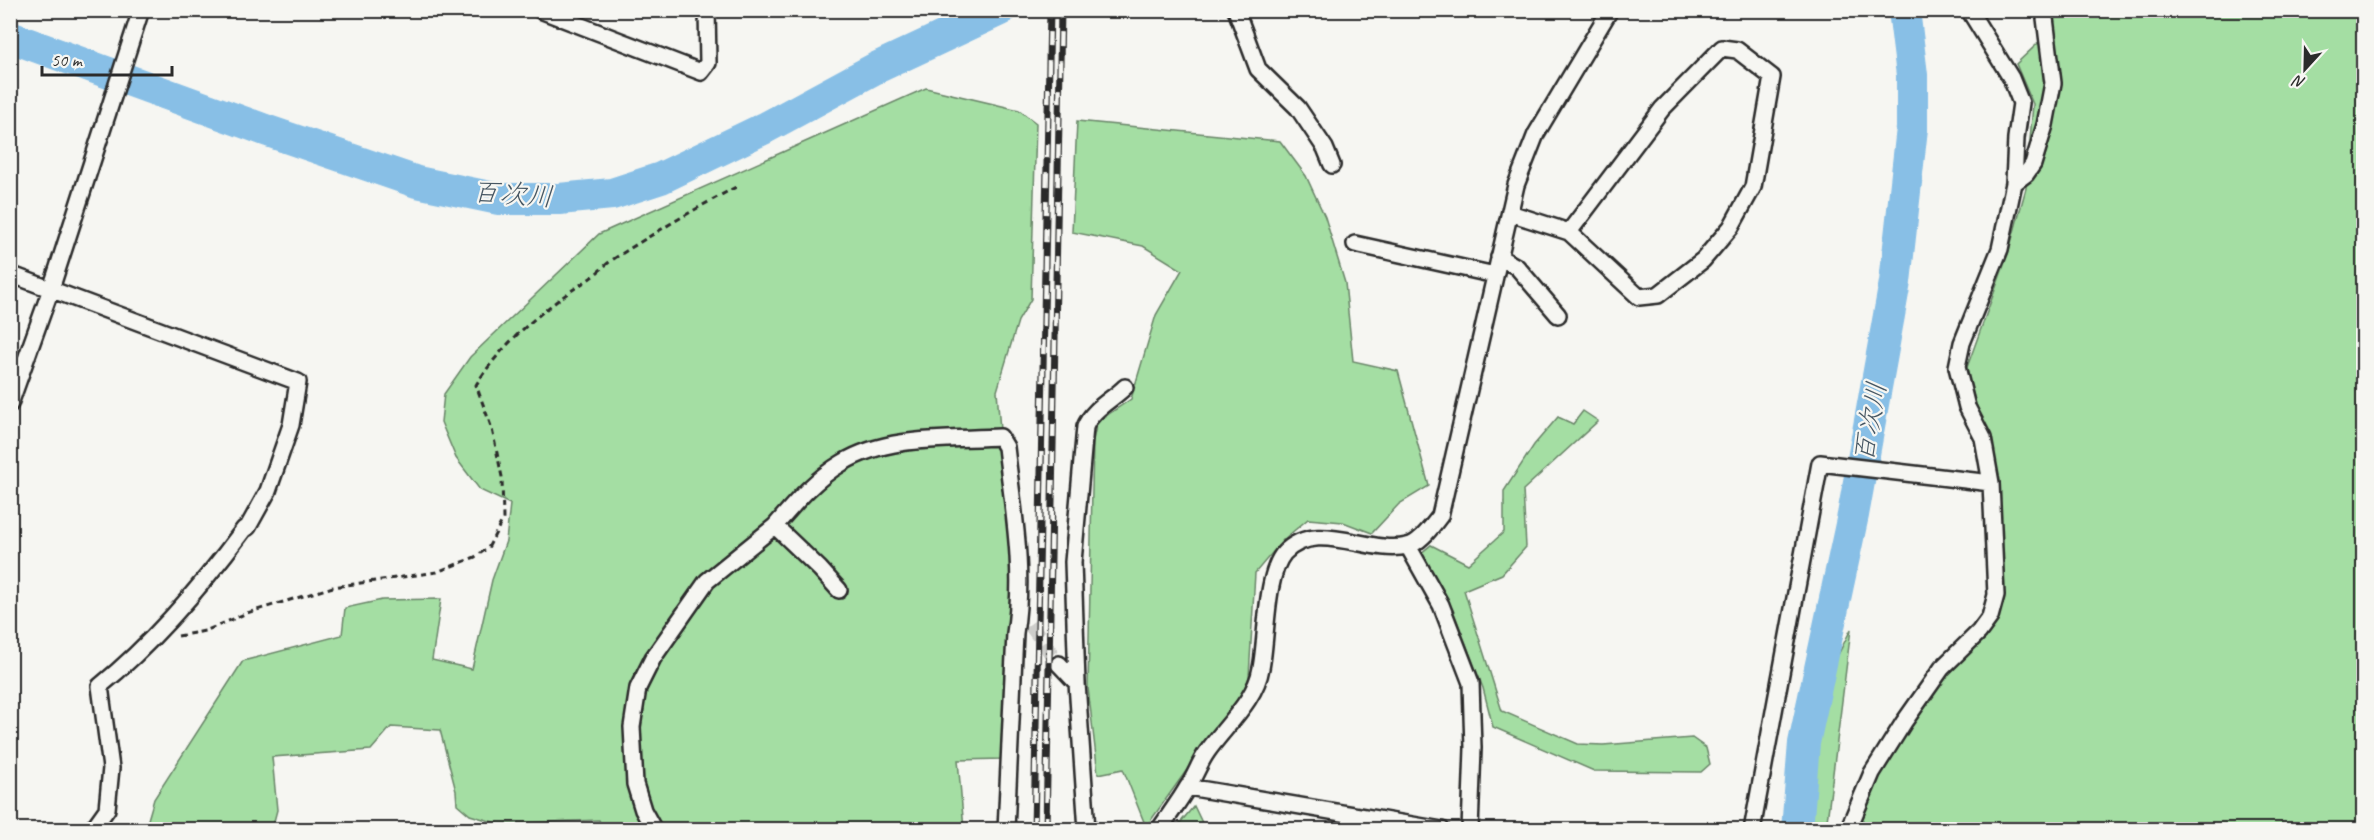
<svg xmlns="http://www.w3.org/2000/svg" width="2374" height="840" viewBox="0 0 2374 840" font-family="Caveat,'Klee One',sans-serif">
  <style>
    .green { fill: #a4dea3; stroke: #688467; stroke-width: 1.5 }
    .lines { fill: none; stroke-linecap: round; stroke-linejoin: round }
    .river { stroke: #88bfe6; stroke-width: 32 }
    .minor-tunnel { stroke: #cdcdca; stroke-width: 15; stroke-dasharray: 15 8; stroke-linecap: butt }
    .minor-casing { stroke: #2b2b2b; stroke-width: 20 }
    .path { stroke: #2b2b2b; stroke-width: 3; stroke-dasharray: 6 4.5; stroke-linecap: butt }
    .minor { stroke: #f6f6f2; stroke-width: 15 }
    .rail-casing { stroke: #2b2b2b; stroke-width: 7 }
    .rail { stroke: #f6f6f2; stroke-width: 4.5; stroke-dasharray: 14; stroke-linecap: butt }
    .labels { text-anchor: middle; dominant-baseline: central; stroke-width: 4.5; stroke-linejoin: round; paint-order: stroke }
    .water-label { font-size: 27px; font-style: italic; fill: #475763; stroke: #f6f6f2 }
  </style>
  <rect width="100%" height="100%" fill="#f6f6f2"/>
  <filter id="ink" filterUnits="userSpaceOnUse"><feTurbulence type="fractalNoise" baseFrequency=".0167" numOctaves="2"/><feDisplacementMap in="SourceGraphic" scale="12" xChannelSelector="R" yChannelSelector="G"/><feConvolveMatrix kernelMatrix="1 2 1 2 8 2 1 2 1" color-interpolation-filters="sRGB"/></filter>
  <g filter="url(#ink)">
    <path class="green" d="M 2051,11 L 2363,11 L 2363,829 L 1850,830 L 1880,775 L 1930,695 L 1994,621 L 2004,596 L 1997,475 L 1966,370 L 2008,254 L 2026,188 L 2033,104 L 2016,64 L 2053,29 Z
      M 926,88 L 1019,110 L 1036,123 L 1031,299 L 1018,321 L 997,391 L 1013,599 L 1002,759 L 958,760 L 964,829 L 603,830 L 599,820 L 500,824 L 470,815 L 457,804 L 456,791 L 440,730 L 391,727 L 371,750 L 272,757 L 277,810 L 272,829 L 145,830 L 154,799 L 243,661 L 342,635 L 345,608 L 382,600 L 441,599 L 432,660 L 472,669 L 492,580 L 506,541 L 510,504 L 480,490 L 456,458 L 441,422 L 444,394 L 470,357 L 599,234 Z
      M 1077,121 L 1280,141 L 1306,176 L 1325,217 L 1345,283 L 1353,361 L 1398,371 L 1429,486 L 1399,504 L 1372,533 L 1343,522 L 1308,519 L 1283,540 L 1255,573 L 1249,677 L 1244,690 L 1146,827 L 1123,769 L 1098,774 L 1088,688 L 1093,440 L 1097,422 L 1131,399 L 1156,315 L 1182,270 L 1143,246 L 1072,232 Z
      M 1583,411 L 1598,421 L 1523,490 L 1526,547 L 1502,574 L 1464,590 L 1502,711 L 1578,744 L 1603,745 L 1692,738 L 1706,748 L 1710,764 L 1701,772 L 1594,771 L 1493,727 L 1483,688 L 1453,610 L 1420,554 L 1431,545 L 1468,564 L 1504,532 L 1504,491 L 1534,445 L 1558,417 L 1573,424 Z
      M 1851,629 L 1826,829 L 1804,829 L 1823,685 Z
      M 1194,806 L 1205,829 L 1175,829 Z"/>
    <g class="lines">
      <path class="river" d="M 10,37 L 268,131 L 417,182 L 499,199 L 559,199 L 612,194 L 661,178 L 765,128 L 876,68 L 1000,10
        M 1797,830 L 1804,743 L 1853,515 L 1895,282 L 1912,128 L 1912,75 L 1904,10"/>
      <path class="minor-tunnel" d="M 1030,624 L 1059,664"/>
      <defs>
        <path id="minor" d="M 540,10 L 701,72 L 708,63 L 707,10
          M 1236,10 L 1258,69 L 1298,108 L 1325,148 L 1332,165
          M 2014,183 L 2026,174 L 2033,164 L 2045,125 L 2053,83 L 2044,10
          M 1510,213 L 1569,232 L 1662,109 L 1722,48 L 1737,50 L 1772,77 L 1753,187 L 1731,227 L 1703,260 L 1658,295 L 1639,297 L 1569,232
          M 1355,244 L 1495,275
          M 1499,257 L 1517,267 L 1558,315
          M 10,274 L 298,382 L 291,425 L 268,491 L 248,527 L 244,529 C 204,583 153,643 100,686 L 111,768 L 107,809 L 92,830
          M 10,404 L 51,289 L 141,10
          M 775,526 C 795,503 815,479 842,463 C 887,435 949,440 1000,437 L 1006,447 C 1013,509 1025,571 1015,633 L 1006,830
          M 1408,546 L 1441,605 L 1471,683 L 1473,748 L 1470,830
          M 1059,664 L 1077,683 L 1087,830
          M 1077,683 L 1073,562 L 1085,427 C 1092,409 1112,400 1125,387
          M 1188,787 L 1442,830
          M 654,830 L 643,810 L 635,784 L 632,727 L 638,688 L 653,658 L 707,581 L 775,526 L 820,569 L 839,590
          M 1159,830 C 1168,816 1179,802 1187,788 C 1195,777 1199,763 1207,752 C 1225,726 1256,700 1261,668 C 1267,639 1265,575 1284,553 C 1317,518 1367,555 1407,546 C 1420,544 1432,526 1440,516 L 1516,185 L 1536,134 L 1610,10
          M 1752,830 L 1820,463 L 1991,483
          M 1848,830 L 1872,773 L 1904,722 L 1942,668 L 1979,632 L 1990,617 L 1996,595 L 1991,483 L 1983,438 L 1967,407 L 1957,367 L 1962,343 L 2000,249 L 2014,183 L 2016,138 L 2021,103 L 2011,78 L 1969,10"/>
      </defs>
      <use href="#minor" class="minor-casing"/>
      <path class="path" d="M 178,636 L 205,631 L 247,613 L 333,587 L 437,572 L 475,557 L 488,548 L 503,519 L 502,477 L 492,429 L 476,385 C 502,343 544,308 586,281 C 596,275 604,265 615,258 C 654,233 696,208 738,186"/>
      <use href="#minor" class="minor"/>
      <defs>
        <path id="rail" d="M 1034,830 L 1050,10
          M 1046,830 L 1061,10"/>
      </defs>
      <use href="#rail" class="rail-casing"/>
      <use href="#rail" class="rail"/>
    </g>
  </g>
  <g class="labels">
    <g class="water-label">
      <text transform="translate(513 194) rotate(4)">百次川</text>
      <text transform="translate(1870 422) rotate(-80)">百次川</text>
    </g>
  </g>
  <rect width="2374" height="840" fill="none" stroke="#f6f6f2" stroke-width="36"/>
  <rect x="18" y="18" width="2338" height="804" fill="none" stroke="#2b2b2b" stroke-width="2" filter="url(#ink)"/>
  <g transform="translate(2305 69) rotate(202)" stroke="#f6f6f2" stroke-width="4.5" paint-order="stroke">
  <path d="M0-4.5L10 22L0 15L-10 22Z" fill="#2b2b2b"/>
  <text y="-9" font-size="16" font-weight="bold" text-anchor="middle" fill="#2b2b2b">N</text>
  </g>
  <path d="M42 66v9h130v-9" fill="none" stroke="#2b2b2b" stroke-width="3"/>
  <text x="51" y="66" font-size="18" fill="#2b2b2b" stroke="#f6f6f2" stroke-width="4.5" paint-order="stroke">50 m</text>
</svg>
